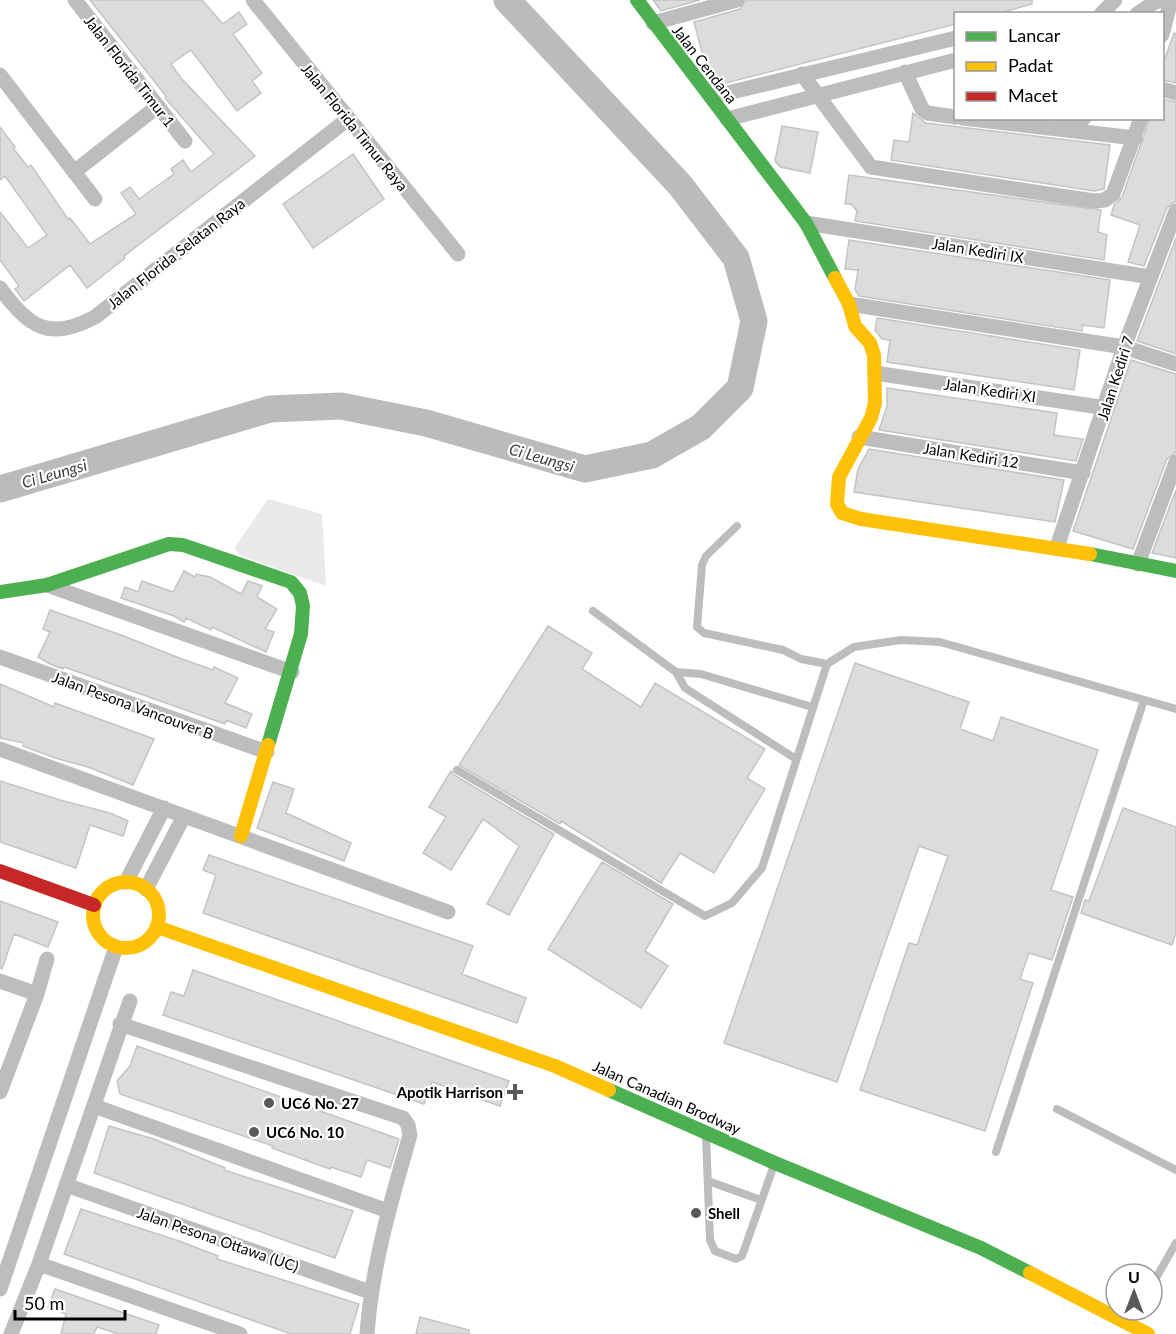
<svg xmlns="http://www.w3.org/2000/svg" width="1176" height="1334" viewBox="0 0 1176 1334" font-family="Lato,sans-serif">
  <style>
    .green { fill: #e9e9e9 }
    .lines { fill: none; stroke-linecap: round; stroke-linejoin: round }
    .river { stroke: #bbb; stroke-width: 27 }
    .building { fill: #dcdcdc; stroke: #c4c4c4; stroke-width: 1.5 }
    .lane { stroke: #bdbdbd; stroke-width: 8 }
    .street { stroke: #bdbdbd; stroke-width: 15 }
    .fast { stroke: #4caf50; stroke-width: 14 }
    .slow { stroke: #ffc107; stroke-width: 14 }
    .jam { stroke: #c62828; stroke-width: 14 }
    .poi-dot { fill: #595959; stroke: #fff; stroke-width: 2 }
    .labels { text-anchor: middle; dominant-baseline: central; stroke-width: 4.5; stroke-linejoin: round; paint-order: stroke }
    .street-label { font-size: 15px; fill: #000; stroke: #fff }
    .poi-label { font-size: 15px; font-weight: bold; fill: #000; stroke: #fff; text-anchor: start }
    .water-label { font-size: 16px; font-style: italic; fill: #3f3f3f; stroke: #fff }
  </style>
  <rect width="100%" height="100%" fill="#fff"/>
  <path class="green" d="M 268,499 L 322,514 L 326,586 L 239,555 L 235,547 Z"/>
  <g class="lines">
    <path class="river" d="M 0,489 L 270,409 L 341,406 L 426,423 L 585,469 L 652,455 L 701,427 L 740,388 L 754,321 L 736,258 L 680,185 L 507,0"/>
  </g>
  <path class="building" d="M 90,0 L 202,0 L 223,24 L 239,12 L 247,24 L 233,34 L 262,73 L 252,81 L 261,93 L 237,111 L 191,50 L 171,64 L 181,78 L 255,156 L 124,256 L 125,258 L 87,288 L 70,265 L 24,301 L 15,289 L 19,286 L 0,260 L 0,212 L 28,248 L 47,235 L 5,176 L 0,180 L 0,127 L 15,147 L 13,148 L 28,167 L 31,165 L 68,219 L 70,218 L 90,244 L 136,214 L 121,193 L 130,187 L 139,199 L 174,174 L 171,169 L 183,160 L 191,172 L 214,154 L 165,98 L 166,96 Z
    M 653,0 L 700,0 L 661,11 Z
    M 746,0 L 1032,0 L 1032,4 L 996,14 L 956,14 L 956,24 L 718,85 L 707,71 L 694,22 L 740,9 Z
    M 1174,33 L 1176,34 L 1176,83 L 1162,80 L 1162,67 Z
    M 1162,99 L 1176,102 L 1176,201 L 1167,208 L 1144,266 L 1128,262 L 1140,225 L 1111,215 L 1114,205 L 1122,197 L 1150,118 L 1162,118 Z
    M 913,113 L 926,123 L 1110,145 L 1104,189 L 1094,191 L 891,160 L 894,140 L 909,142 Z
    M 782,126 L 818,132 L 810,173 L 780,167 L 775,161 Z
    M 353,154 L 384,199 L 313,248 L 283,204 Z
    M 849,175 L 1101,210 L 1098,232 L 1107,235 L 1104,260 L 855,221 L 857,211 L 851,204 L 845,204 Z
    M 1176,238 L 1176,354 L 1137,341 Z
    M 849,240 L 1110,280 L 1104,328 L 1083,325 L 1082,331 L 859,296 L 855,289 L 858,270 L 845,269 Z
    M 877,318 L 1080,350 L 1074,390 L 887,362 L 890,340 L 882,339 L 875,330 Z
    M 1131,360 L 1176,374 L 1176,452 L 1167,459 L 1133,549 L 1073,531 Z
    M 887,388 L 1057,413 L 1054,435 L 1083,439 L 1076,461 L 879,430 L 887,406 Z
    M 869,449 L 1064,480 L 1055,522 L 854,492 L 858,469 Z
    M 1176,490 L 1176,558 L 1152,553 Z
    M 184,571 L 195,577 L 196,574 L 210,577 L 241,594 L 248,581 L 262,586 L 257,597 L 277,609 L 265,629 L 274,632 L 266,652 L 212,627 L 211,630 L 186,618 L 184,622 L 174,616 L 121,598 L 125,587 L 138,592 L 142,581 L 173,592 Z
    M 50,610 L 121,635 L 182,659 L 213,670 L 214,667 L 238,678 L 225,703 L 252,714 L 246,728 L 226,720 L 225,724 L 64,667 L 63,669 L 50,664 L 38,657 L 50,632 L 43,629 Z
    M 548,626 L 592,653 L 582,669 L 641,707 L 655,683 L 765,749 L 747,778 L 765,789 L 714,873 L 680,853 L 661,883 L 561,821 L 560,824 L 459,765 Z
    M 855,663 L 969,702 L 960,729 L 993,741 L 1001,717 L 1098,750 L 1051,890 L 1073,897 L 1052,960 L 1029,953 L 1020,979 L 1033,983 L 985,1131 L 860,1090 L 909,943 L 917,945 L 948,856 L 919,846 L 837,1082 L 724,1043 Z
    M 0,684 L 54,707 L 55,703 L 154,739 L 133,785 L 88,767 L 55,758 L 23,746 L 24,743 L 0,738 Z
    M 451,771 L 454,775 L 554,834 L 509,915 L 487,904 L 519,846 L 483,819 L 451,870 L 423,853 L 446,817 L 429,807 Z
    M 0,781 L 60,800 L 110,813 L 128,821 L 123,836 L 90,825 L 76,868 L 0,842 Z
    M 273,782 L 294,789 L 286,813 L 351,843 L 344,861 L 257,828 Z
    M 1123,808 L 1176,827 L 1176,933 L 1172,945 L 1081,913 L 1085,900 L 1089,901 Z
    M 209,855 L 473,946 L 462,974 L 526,998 L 517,1023 L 203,913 L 216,875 L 203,870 Z
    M 602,862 L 673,904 L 645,951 L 668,966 L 641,1008 L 548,949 Z
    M 0,901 L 58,922 L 48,947 L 14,934 L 2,969 L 0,968 Z
    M 193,970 L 509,1081 L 500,1106 L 432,1082 L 424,1104 L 163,1015 L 171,992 L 184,996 Z
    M 137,1046 L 399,1139 L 390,1168 L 367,1160 L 361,1177 L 331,1167 L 330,1169 L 272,1148 L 273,1146 L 120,1094 L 117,1081 L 130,1066 Z
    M 109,1126 L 154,1139 L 225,1168 L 224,1170 L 353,1211 L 335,1258 L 94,1173 Z
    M 81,1209 L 179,1241 L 218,1256 L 217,1259 L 359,1304 L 350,1334 L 291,1334 L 64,1254 Z
    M 55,1289 L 159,1325 L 156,1334 L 118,1334 L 97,1327 L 94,1334 L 61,1334 L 66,1314 L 48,1307 Z
    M 420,1317 L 469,1330 L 469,1334 L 416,1334 Z"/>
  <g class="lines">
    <path class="lane" d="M 737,526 L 706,556 L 702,565 L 697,627 L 704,633 L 783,650 L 801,659 L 827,664 L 854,647 L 901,640 L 940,642 L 1176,709
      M 593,611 L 676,672 L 685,688 L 796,759
      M 676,672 L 701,674 L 812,707
      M 457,770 L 705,916 L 732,903 L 762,868 L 827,664
      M 1057,1109 L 1176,1170
      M 706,1136 L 710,1240 L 715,1251 L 736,1259 L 742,1256 L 774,1165
      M 996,1152 L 1144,700
      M 708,1181 L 761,1200
      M 1152,1285 L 1176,1243
      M 1130,1323 L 1138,1310"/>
    <path class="street" d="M 75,0 L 185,141
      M 253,0 L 458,254
      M 1101,14 L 1115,0
      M 1137,14 L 1155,2 L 1164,0
      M 653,23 L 737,0
      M 1162,35 L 1171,0
      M 905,72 L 922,109 L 927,113 L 956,117
      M 802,74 L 871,167 L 1094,201 L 1105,200 L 1113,194 L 1141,118
      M 0,75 L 95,199
      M 1162,89 L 1176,93
      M 711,97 L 956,38
      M 963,118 L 1135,138
      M 727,119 L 956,60
      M 1058,126 L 1084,118
      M 74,172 L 158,106
      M 806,223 L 1151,277
      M 0,288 C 29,327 49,342 95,317 L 348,119
      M 849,304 L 1124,347 L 1176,364
      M 875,373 L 1106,408
      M 859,437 L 1083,473
      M 1057,547 L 1124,347 L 1176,211
      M 1138,564 L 1176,462
      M 47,585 L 292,672
      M 0,657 L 267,752
      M 0,749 L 448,912
      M 126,882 L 164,808
      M 146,889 L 184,816
      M 0,981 L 37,994
      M 120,1024 L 403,1118 L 408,1125 L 410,1135 C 391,1201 372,1265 367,1334
      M 0,1092 L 37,994 L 47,959
      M 94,1106 L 388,1211
      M 66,1185 L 370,1292
      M 39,1264 L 240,1334
      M 0,1289 L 116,947
      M 11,1334 L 39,1264 L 130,1001"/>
    <path class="fast" d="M 637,0 L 806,223 L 835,278
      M 1090,554 L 1176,571
      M 0,592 L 47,585 L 169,544 L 183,545 L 291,582 L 300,593 L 303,606 L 301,634 L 268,745
      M 609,1090 L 775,1163 L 981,1248 L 1030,1273"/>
    <path class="slow" d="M 835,278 L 849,304 L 855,326 L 870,343 L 874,355 L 875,403 L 871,418 L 839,477 L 837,504 L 842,513 L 861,519 L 1090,554
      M 241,836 L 268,745
      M93 915a33 33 0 1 1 66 0a33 33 0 1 1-66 0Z
      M 157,927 L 555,1066 L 609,1090
      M 1030,1273 L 1148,1334"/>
    <path class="jam" d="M 0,871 L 94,905"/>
  </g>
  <g class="poi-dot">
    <path d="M512 1083h6v6h6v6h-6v6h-6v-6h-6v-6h6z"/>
    <circle cx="269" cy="1103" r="6"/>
    <circle cx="254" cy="1132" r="6"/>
    <circle cx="696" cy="1213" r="6"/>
  </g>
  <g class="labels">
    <g class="street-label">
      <text transform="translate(705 64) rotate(52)">Jalan Cendana</text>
      <text transform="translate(130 71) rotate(52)">Jalan Florida Timur 1</text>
      <text transform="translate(355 127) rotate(51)">Jalan Florida Timur Raya</text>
      <text transform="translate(978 250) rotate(9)">Jalan Kediri IX</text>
      <text transform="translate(176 253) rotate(-38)">Jalan Florida Selatan Raya</text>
      <text transform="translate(1115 378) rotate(-72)">Jalan Kediri 7</text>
      <text transform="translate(990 390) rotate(8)">Jalan Kediri XI</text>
      <text transform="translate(971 455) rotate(9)">Jalan Kediri 12</text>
      <text transform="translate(133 705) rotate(20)">Jalan Pesona Vancouver B</text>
      <text transform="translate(667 1097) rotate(24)">Jalan Canadian Brodway</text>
      <text transform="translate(218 1239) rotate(19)">Jalan Pesona Ottawa (UC)</text>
    </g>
    <g class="poi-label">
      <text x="503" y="1092" text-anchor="end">Apotik Harrison</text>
      <text x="281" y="1103">UC6 No. 27</text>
      <text x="266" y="1132">UC6 No. 10</text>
      <text x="708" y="1213">Shell</text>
    </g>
    <g class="water-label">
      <text transform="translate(542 457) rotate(16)">Ci Leungsi</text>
      <text transform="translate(54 473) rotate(-16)">Ci Leungsi</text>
    </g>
  </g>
  <rect x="954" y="12" width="210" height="108" fill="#ffffff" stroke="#999999" stroke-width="1.5"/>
  <rect x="966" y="32" width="30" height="9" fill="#4caf50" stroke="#999999" stroke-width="1.5"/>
  <text x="1008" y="42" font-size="18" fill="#000000">Lancar</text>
  <rect x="966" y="62" width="30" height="9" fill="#ffc107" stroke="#999999" stroke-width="1.5"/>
  <text x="1008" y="72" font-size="18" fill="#000000">Padat</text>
  <rect x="966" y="92" width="30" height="9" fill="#c62828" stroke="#999999" stroke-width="1.5"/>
  <text x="1008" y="102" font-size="18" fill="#000000">Macet</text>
  <g transform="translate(1134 1292)"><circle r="28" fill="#ffffff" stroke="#999999" stroke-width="1.5"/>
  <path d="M0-4.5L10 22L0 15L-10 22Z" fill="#595959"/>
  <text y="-9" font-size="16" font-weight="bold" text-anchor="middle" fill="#000000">U</text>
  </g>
  <path d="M15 1310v9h110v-9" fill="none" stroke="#000000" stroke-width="3"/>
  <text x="24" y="1310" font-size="18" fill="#000000" stroke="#ffffff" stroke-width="4.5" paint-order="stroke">50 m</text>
</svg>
